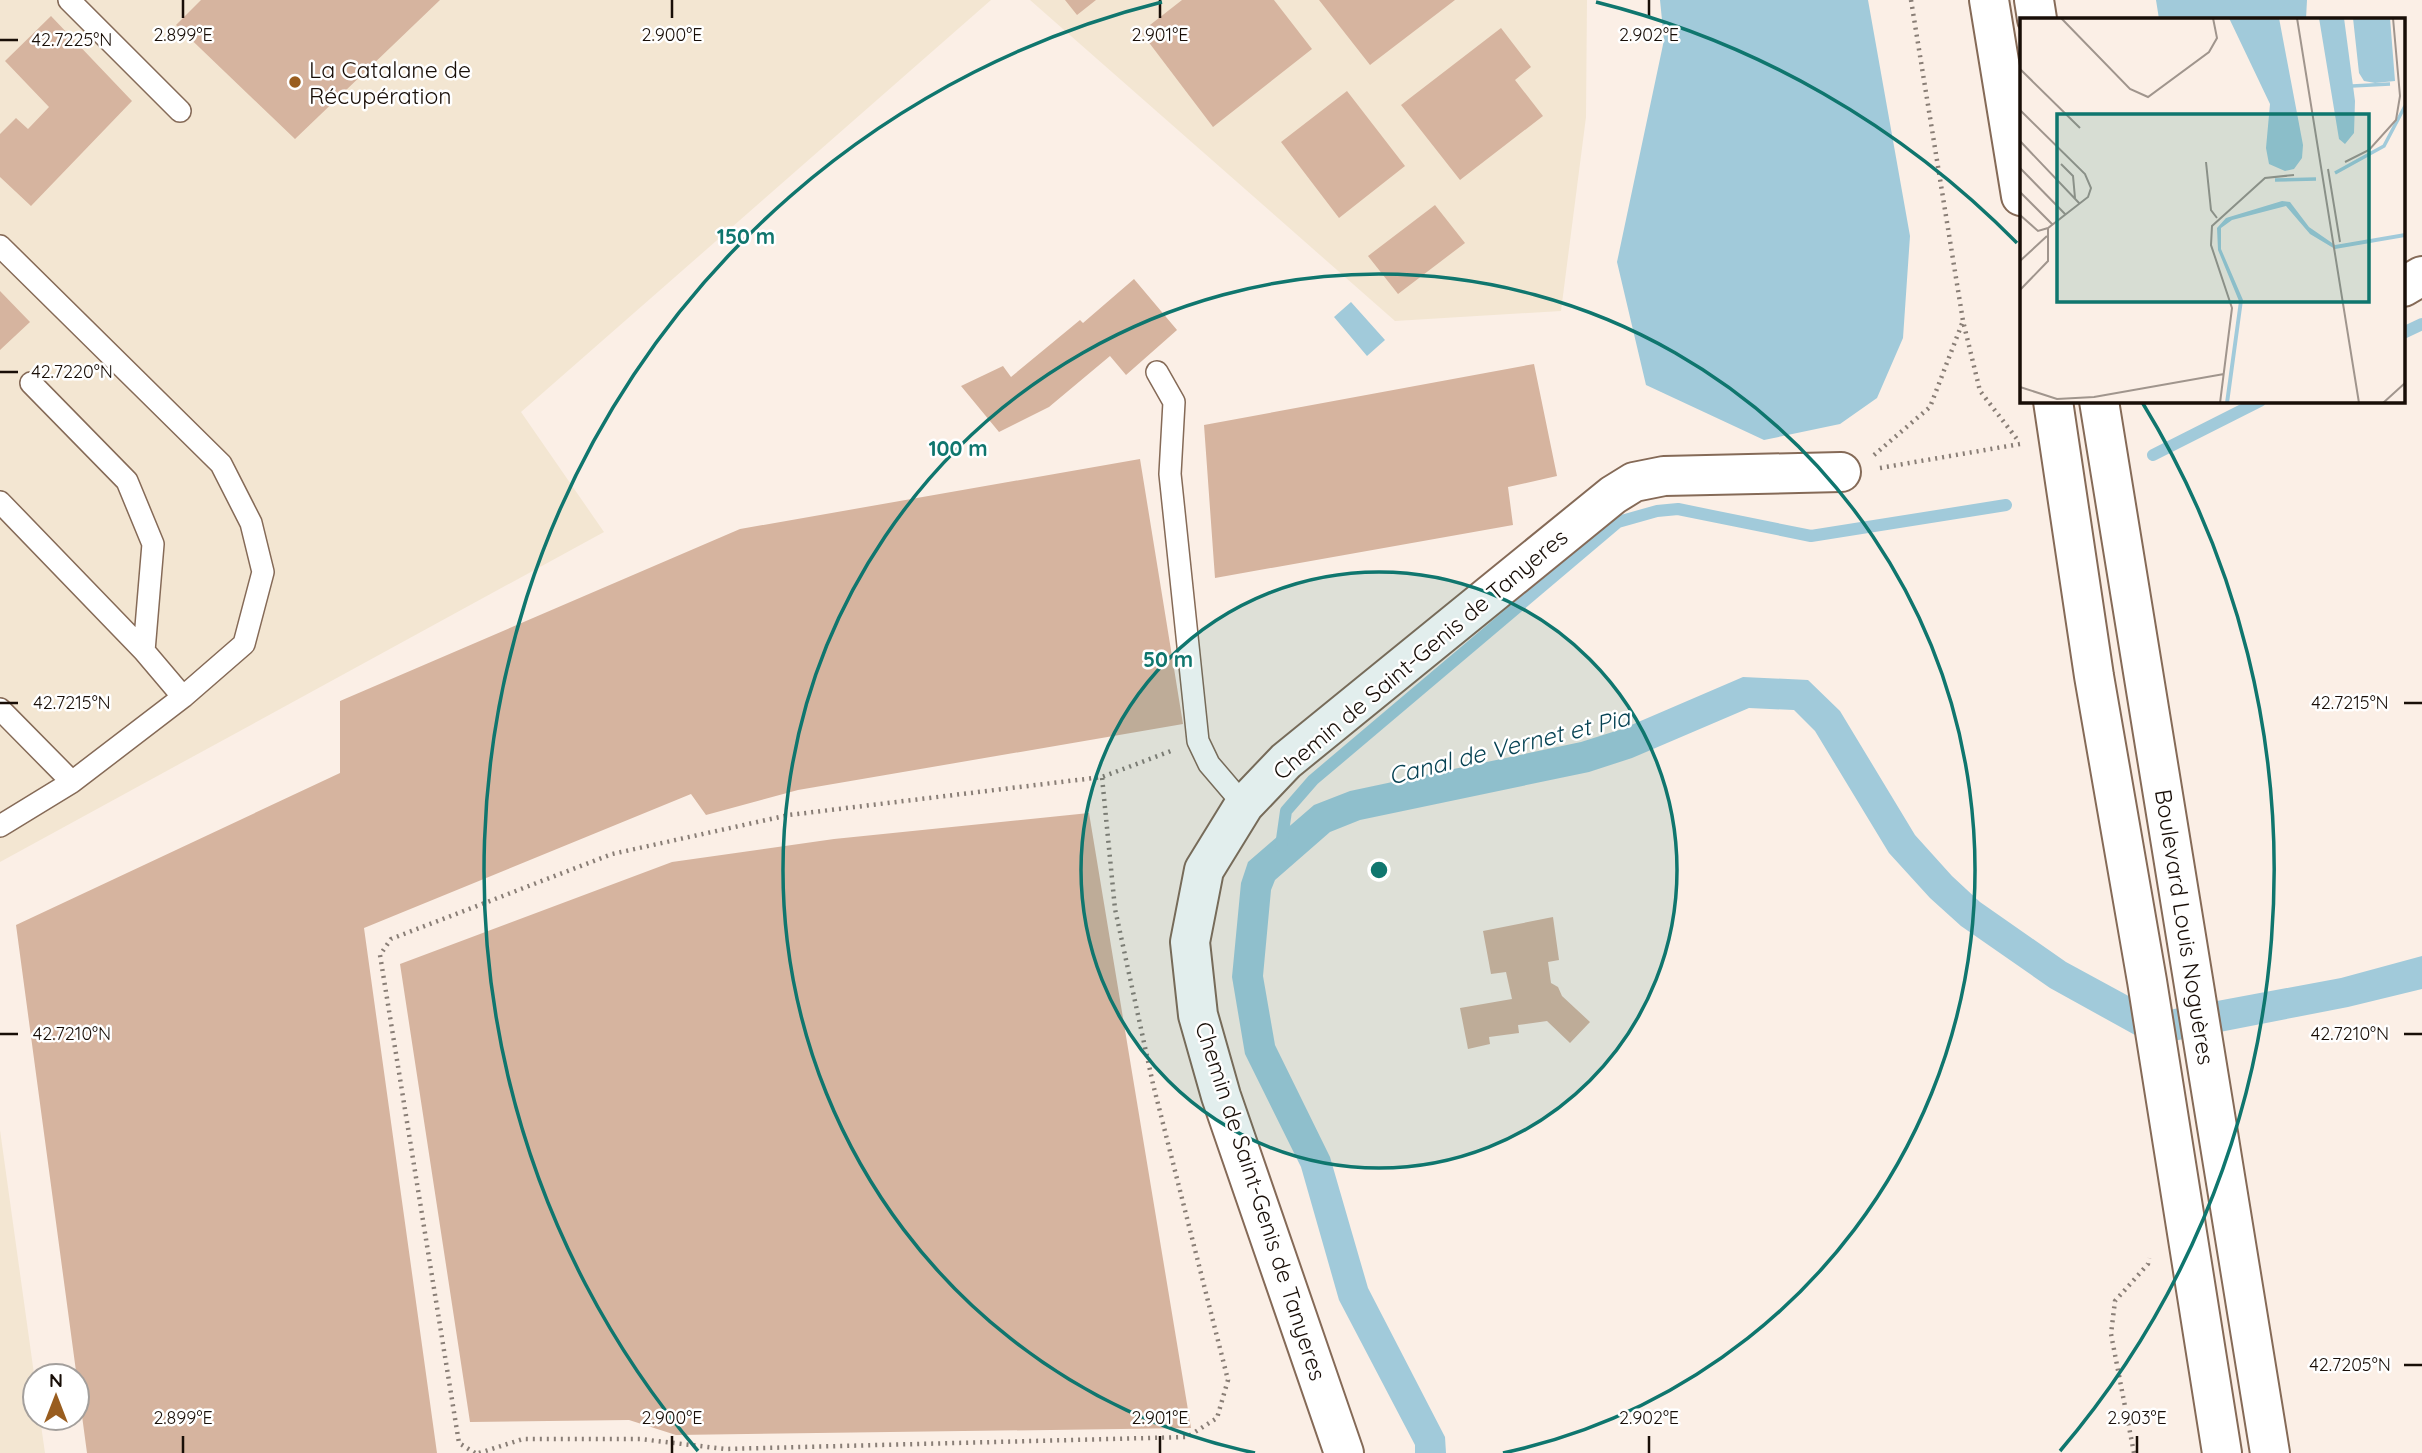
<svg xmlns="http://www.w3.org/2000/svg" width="2422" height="1453" viewBox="0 0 2422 1453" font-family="Quicksand,sans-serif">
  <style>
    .commercial { fill: #f3e6d2 }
    .water { fill: #a1cada }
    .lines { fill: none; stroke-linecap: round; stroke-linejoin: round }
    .stream { stroke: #a1cada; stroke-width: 12 }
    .building { fill: #d6b49f }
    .lane-casing { stroke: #856a57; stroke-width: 24 }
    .street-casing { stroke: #856a57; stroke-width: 42 }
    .secondary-casing { stroke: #856a57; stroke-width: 42 }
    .path { stroke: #897e76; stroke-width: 4.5; stroke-dasharray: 2 5; stroke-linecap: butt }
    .lane { stroke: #fff; stroke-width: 21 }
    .street { stroke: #fff; stroke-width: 38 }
    .secondary { stroke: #fff; stroke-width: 38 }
    .ticks { fill: none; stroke: #180e07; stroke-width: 2.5 }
    .ring { fill: none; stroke: #0f766e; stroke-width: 3.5 }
    .poi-dot { fill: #995d1f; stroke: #fff; stroke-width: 2.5 }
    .labels { text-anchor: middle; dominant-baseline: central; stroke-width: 5; stroke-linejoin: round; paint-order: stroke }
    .poi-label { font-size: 23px; fill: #180e07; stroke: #fff; text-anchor: start }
    .street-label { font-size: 23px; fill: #180e07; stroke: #fff }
    .water-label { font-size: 24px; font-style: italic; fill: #064253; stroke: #fff }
    .inset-river { fill: none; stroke: #a1cada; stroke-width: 3.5 }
    .inset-road { fill: none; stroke: #a0958d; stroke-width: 2 }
    .view { fill: #0f766e; fill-opacity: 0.15; stroke: #0f766e; stroke-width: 3.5 }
    .inset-edge { fill: none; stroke: #180e07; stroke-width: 3.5 }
    .ticks-label { font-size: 18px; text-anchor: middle; fill: #180e07; stroke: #fff; stroke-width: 5; stroke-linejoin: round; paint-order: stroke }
    .centre { fill: #0f766e; stroke: #fff; stroke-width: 3.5 }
    .ring-label { font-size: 21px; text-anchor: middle; font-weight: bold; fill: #0f766e; stroke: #fff; stroke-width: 5; stroke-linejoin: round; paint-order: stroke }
  </style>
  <rect width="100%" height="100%" fill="#fbefe6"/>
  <path class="commercial" d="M 0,0 L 991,0 L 521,412 L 604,532 L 0,862 Z
    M 1030,0 L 1587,0 L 1586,117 L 1561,311 L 1395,321 Z
    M 0,1130 L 35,1381 L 35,1418 L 40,1418 L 45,1453 L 0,1453 Z"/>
  <path class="water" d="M 1660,0 L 1868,0 L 1910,236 L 1903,338 L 1877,398 L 1840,424 L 1764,440 L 1646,385 L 1617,262 L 1664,40 Z
    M 2156,0 L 2307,0 L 2306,19 L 2159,19 Z
    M 1351,302 L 1385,340 L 1367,356 L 1334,317 Z
    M 1743,677 L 1808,680 L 1840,711 L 1915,835 L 1952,876 L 1980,902 L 2066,962 L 2158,1012 L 2341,978 L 2422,956 L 2422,989 L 2348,1007 L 2153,1045 L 2050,988 L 1961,926 L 1930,898 L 1889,853 L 1815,731 L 1794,710 L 1749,708 L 1632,758 L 1589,772 L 1360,820 L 1330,832 L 1275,880 L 1271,890 L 1263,976 L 1275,1045 L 1330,1157 L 1368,1288 L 1445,1437 L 1446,1453 L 1415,1453 L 1415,1445 L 1339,1300 L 1301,1167 L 1245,1054 L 1232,977 L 1241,883 L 1248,862 L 1314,805 L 1350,791 L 1581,742 L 1622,729 Z"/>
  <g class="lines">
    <path class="stream" d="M 2403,333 L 2422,324
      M 2153,455 L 2260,401
      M 1281,846 L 1286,811 L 1313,780 L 1618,522 L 1657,511 L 1678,509 L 1811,536 L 2006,505"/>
  </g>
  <path class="building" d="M 201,0 L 440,0 L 295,139 L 176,25 Z
    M 1065,0 L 1096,0 L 1077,15 Z
    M 1182,0 L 1274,0 L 1312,49 L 1213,127 L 1141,32 Z
    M 1319,0 L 1455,0 L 1370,65 Z
    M 51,16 L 132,101 L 31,206 L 0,177 L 0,134 L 16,118 L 28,129 L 49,107 L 5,61 Z
    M 1501,28 L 1531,67 L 1515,80 L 1543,116 L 1460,180 L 1401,105 Z
    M 1347,91 L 1405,166 L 1339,218 L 1281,142 Z
    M 1435,205 L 1465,243 L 1398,294 L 1368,256 Z
    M 1134,279 L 1177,330 L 1126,375 L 1110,356 L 1049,407 L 999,432 L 961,386 L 1003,366 L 1011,377 L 1080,320 L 1083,323 Z
    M 0,291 L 30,322 L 0,350 Z
    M 1534,364 L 1557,476 L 1508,487 L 1513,525 L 1215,578 L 1204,425 Z
    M 1140,459 L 1183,724 L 798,790 L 706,815 L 691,794 L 364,928 L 437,1453 L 87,1453 L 16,925 L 340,773 L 340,701 L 740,529 Z
    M 1089,813 L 1191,1428 L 676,1435 L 629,1420 L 470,1422 L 400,964 L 672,862 L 834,839 Z
    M 1553,917 L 1559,960 L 1548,962 L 1551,983 L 1558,987 L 1562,996 L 1590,1022 L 1570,1043 L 1547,1021 L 1518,1025 L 1519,1033 L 1489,1037 L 1490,1044 L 1468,1049 L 1460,1008 L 1512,999 L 1506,972 L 1491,974 L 1483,931 Z"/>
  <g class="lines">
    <defs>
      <path id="lane" d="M 69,0 L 180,111
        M 0,246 L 221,464 L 251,523 L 263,572 L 244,644 L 183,697 L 72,782 L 0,826
        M 1157,372 L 1174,402 L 1170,474 L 1198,741 L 1209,764 L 1244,805
        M 31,383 L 127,481 L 153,544 L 144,651
        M 0,502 L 144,651 L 183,697
        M 0,709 L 72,782"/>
      <path id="street" d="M 2403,287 L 2422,276
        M 1344,1453 L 1221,1096 L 1198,1015 L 1190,942 L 1204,870 L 1244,805 L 1286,761 L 1613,495 L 1634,482 L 1664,476 L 1841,472"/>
      <path id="secondary" d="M 1989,0 L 2021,196
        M 2034,0 L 2037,19
        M 2053,401 L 2094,676 L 2147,981 L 2222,1453
        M 2099,401 L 2270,1453"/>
    </defs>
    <use href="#lane" class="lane-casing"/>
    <use href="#street" class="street-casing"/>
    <use href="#secondary" class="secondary-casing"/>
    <path class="path" d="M 1911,0 L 1963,321 L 1980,391 L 2017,439
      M 1874,455 L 1930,407 L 1963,321
      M 1880,468 L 2020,444
      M 475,1453 L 459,1443 L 380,955 L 391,939 L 612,854 L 789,815 L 1102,777 L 1171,751
      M 479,1453 L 523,1439 L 640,1439 L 725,1449 L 1187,1437 L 1217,1418 L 1228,1380 L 1153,1084 L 1115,909 L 1102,777
      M 2134,1453 L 2111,1334 L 2115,1301 L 2148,1264 L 2149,1258"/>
    <use href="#lane" class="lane"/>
    <use href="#street" class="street"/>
    <use href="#secondary" class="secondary"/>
  </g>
  <path class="ticks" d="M 183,0 L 183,18M 672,0 L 672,18M 1160,0 L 1160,18M 1649,0 L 1649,18M 0,40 L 18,40M 0,372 L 18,372M 0,703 L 18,703M 2404,703 L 2422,703M 0,1034 L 18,1034M 2404,1034 L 2422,1034M 2404,1365 L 2422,1365M 183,1436 L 183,1453M 672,1436 L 672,1453M 1160,1436 L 1160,1453M 1649,1436 L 1649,1453M 2137,1436 L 2137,1453"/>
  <circle cx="1379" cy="870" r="298" fill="#0f766e" fill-opacity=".12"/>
  <g class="ring">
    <circle cx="1379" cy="870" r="298"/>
    <path d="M1255 1453A596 596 0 1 1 1503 1453"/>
    <path d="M698 1451A895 895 0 0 1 1162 2M1596 2A895 895 0 0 1 2017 243M2142 402A895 895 0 0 1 2060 1451"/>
  </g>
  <circle class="poi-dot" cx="295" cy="82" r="7"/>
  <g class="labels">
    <g class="poi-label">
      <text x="309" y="69">La Catalane de<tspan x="309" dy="26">Récupération</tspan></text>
    </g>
    <g class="street-label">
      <text transform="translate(1420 654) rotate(-40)">Chemin de Saint-Genis de Tanyeres</text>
      <text transform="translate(2185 927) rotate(81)">Boulevard Louis Noguères</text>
      <text transform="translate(1261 1201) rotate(72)">Chemin de Saint-Genis de Tanyeres</text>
    </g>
    <g class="water-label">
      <text transform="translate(1509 746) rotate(-14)">Canal de Vernet et Pia</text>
    </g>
  </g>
  <g transform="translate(2020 18)">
    <rect width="385" height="385" fill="#fbefe6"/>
    <path d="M 209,0 L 259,0 L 283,127 L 282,140 L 274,151 L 265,153 L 249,146 L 246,130 L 250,86 ZM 299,0 L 324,0 L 335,83 L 334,115 L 325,126 L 319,121 ZM 333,0 L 370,0 L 375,63 L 355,65 L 344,63 L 339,55 ZM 262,183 L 270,184 L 289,209 L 315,227 L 385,215 L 385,219 L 315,231 L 290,216 L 266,188 L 212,202 L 201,210 L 201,231 L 223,282 L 209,385 L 205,385 L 219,283 L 198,232 L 197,210 L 206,200 Z" fill="#a1cada"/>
    <path class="inset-river" d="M 332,68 L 370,66M 315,155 L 364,128 L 385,88M 255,162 L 296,161"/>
    <path class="inset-road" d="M 41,0 L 110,71 L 128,79 L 189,34 L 197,20 L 193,0M 277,0 L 339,385M 0,51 L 60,110M 0,92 L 65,156 L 71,170 L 68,179 L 28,210 L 18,213 L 0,197M 0,123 L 60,186M 186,144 L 191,192 L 197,200M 325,144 L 349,132 L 376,102 L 380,78 L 373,0M 41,146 L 53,158 L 55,180M 0,150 L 46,197M 308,151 L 320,224M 0,174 L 32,206M 0,243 L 27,218M 0,272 L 28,243 L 28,210M 0,369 L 37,381 L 74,379 L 204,356M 200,385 L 212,290 L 191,227 L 192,208 L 245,160 L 274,157M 363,385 L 385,365"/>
    <path class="view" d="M 37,96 L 349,96 L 349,284 L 37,284 Z"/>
    <rect width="385" height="385" class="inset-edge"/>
  </g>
  <g class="ticks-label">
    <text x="183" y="41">2.899°E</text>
    <text x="672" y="41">2.900°E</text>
    <text x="1160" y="41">2.901°E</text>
    <text x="1649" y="41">2.902°E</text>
    <text x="72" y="46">42.7225°N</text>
    <text x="72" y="378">42.7220°N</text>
    <text x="72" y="709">42.7215°N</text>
    <text x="2350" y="709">42.7215°N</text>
    <text x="72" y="1040">42.7210°N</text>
    <text x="2350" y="1040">42.7210°N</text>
    <text x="2350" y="1371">42.7205°N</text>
    <text x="183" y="1424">2.899°E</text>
    <text x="672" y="1424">2.900°E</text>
    <text x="1160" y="1424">2.901°E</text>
    <text x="1649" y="1424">2.902°E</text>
    <text x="2137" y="1424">2.903°E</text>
  </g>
  <circle cx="1379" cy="870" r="10" class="centre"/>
  <g class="ring-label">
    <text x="746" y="244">150 m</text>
    <text x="958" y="456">100 m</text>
    <text x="1168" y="667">50 m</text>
  </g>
  <g transform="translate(56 1397)"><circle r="33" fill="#ffffff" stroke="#a39f9c" stroke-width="2"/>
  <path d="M0-5L12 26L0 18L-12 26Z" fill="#995d1f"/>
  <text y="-10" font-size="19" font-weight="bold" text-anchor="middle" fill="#180e07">N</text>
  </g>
</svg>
